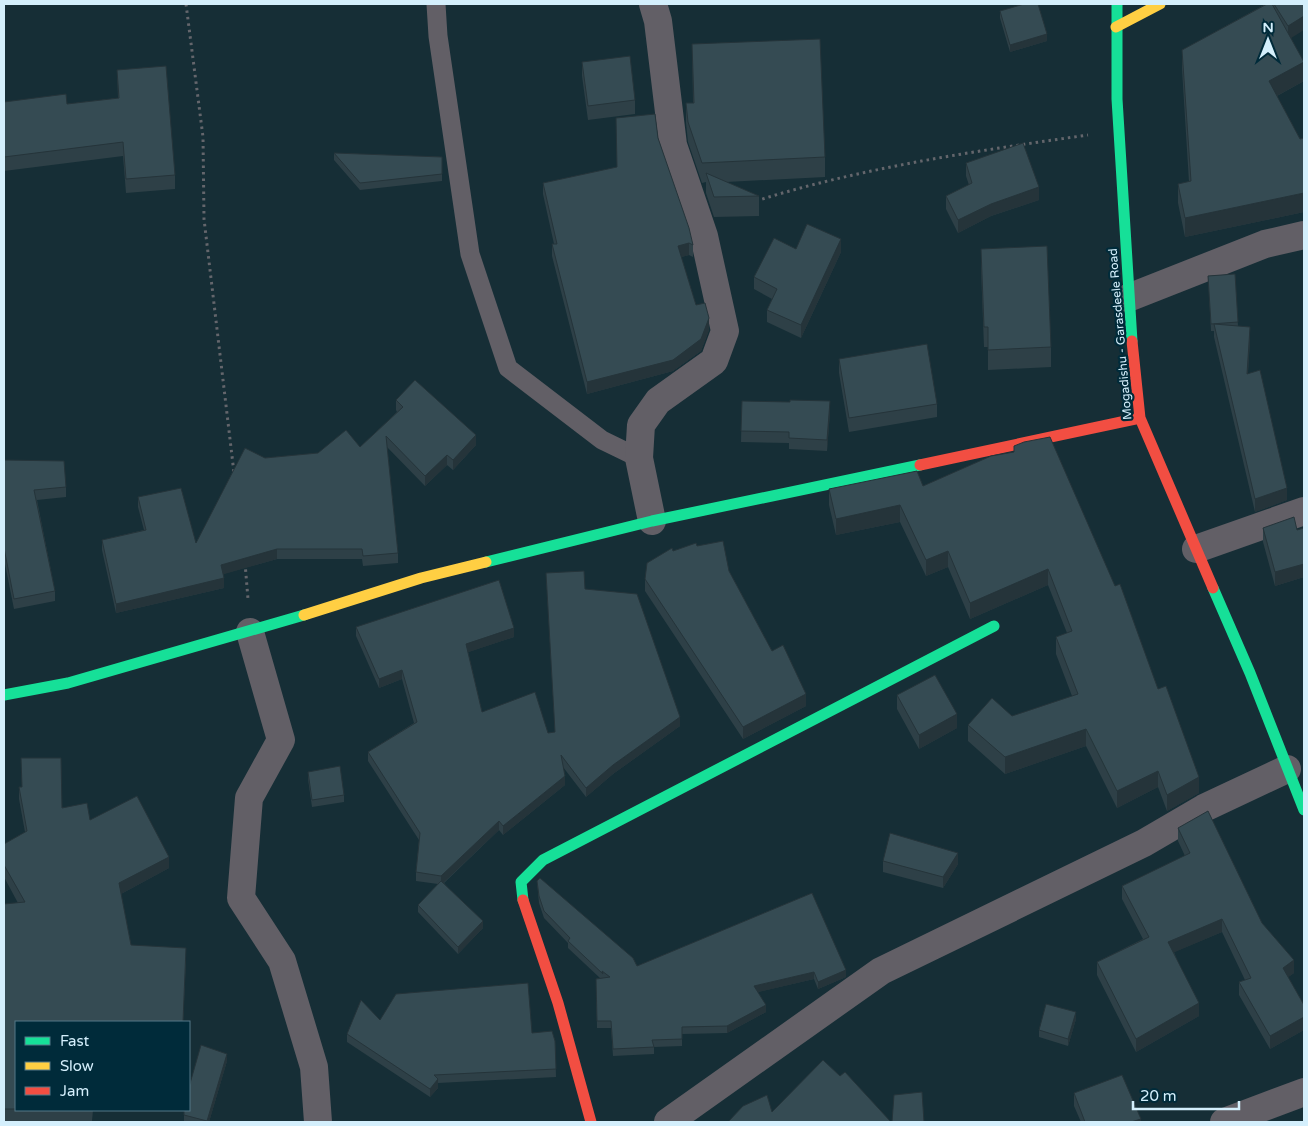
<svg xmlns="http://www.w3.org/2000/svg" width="1308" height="1126" viewBox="0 0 1308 1126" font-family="'Varela Round',sans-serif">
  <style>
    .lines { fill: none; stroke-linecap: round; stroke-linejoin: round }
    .path { stroke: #64666c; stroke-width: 3; stroke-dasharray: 2.5 4; stroke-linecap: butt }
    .lane { stroke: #625f66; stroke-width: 19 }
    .street { stroke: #625f66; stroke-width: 28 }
    .fast { stroke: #16e098; stroke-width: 11 }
    .slow { stroke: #ffcf43; stroke-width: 11 }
    .jam { stroke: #f24e42; stroke-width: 11 }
    .wall { fill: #2e4047 }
    .shaded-wall { fill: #25343a }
    .building { fill: #354b53; stroke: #25343a }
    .labels { text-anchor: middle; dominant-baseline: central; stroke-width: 4.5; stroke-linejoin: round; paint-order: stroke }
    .street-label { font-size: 12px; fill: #d4effc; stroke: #002b3a }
  </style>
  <rect width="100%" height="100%" fill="#162e36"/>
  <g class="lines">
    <path class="path" d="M 186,4 L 203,137 L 204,219 L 234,473
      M 756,201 C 864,167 976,151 1088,135
      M 245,563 L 248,599"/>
    <path class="lane" d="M 436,4 L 438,36 L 470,254 L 508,368 L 602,440 L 639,458"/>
    <path class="street" d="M 1128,298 L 1265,244 L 1304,235
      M 652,521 L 639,458 L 641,425 L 658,401 L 714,361 L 725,331 L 704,236 L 673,145 L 658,21 L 653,4
      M 1196,549 L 1304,511
      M 250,632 L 281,740 L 249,798 L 241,898 L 282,961 L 314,1067 L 318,1122
      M 668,1122 L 881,971 L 1144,843 L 1204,808 L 1287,769
      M 1224,1122 L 1304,1092"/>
    <path class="fast" d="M 1117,4 L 1117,99 L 1132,341
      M 486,562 L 652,521 L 920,465
      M 1213,588 L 1250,673 L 1304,810
      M 4,695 L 68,683 L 304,615
      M 523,900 L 521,882 L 543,860 L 994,626"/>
    <path class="slow" d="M 1116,27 L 1160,4
      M 304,615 L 421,578 L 486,562"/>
    <path class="jam" d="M 1132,341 L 1140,418 L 1213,588
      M 920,465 L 1140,418
      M 523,900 L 558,1003 L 591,1122"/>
  </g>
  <path class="wall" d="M 1266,4 L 1304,4 L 1291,38 L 1304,81 L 1277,96 L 1300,139 L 1304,138 L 1304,212 L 1185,237 L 1178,203 L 1178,184 L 1189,182 L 1182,69 L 1182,50 Z
    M 1000,11 L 1047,41 L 1010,52 L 1000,18 Z
    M 692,44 L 825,157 L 825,177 L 726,182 L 759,196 L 759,216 L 714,217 L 706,193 L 706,182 L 702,183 L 688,142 L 686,123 L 686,103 L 693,103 Z
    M 582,62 L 635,100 L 635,114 L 588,120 L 582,76 Z
    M 117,70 L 175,175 L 175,189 L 126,193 L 123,156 L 4,171 L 4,102 L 67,104 L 118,98 Z
    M 658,138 L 693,245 L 693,257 L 689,255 L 681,257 L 696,305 L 709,330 L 701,351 L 673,371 L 587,394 L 552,256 L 552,244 L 554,244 L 543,194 L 543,183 L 617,167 Z
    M 334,153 L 442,157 L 442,181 L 360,190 L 334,160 Z
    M 966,163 L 1039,200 L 991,216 L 958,233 L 946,209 L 946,196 L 969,185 L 966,176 Z
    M 796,249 L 841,252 L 801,338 L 767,322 L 767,310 L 772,299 L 754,289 L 754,277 Z
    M 981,249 L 1051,347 L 1051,367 L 988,370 L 988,347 L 984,347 L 981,269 Z
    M 1235,274 L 1238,326 L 1250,340 L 1248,373 L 1287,500 L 1255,512 L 1214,337 L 1214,331 L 1211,331 L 1208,276 Z
    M 839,359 L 937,404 L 937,417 L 849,432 L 839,373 Z
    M 396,400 L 476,445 L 453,470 L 447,465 L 425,486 L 387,447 L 398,553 L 398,563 L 363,566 L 362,559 L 277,559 L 223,574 L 224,588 L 116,613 L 102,550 L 102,540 L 144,530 L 138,507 L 138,497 L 196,543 L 265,458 L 318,453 L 360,447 L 397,412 L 396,410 Z
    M 742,401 L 830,412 L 827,451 L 789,449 L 789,443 L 741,442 Z
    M 991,456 L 1158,689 L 1199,793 L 1167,811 L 1158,787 L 1117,808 L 1086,746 L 1005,774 L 968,741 L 968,725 L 1012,716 L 1072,696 L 1056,654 L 1056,637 L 1067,633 L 1048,585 L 970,619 L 948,567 L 926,576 L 900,522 L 836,535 L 829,505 L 829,489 L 923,486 Z
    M 4,460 L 66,487 L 66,497 L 37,500 L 55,591 L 55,601 L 14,609 L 4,559 Z
    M 1263,528 L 1297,530 L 1304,528 L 1304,577 L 1275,586 L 1263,542 Z
    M 697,546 L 729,571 L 772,651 L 806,706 L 743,739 L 645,591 L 645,579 L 673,551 Z
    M 546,573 L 585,589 L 680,726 L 613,774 L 586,797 L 563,767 L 565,785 L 503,835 L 499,830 L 444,883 L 483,928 L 458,954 L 418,912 L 418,905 L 438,884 L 416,881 L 416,872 L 419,840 L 368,761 L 368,752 L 414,723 L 402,679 L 379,688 L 356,636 L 356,627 L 514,637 L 468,652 L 482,712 L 548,733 L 555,732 Z
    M 897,695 L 957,728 L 919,749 L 897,709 Z
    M 308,772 L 344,795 L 344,802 L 312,807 L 308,779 Z
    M 19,787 L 90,820 L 169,868 L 121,894 L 131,945 L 186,960 L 183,1022 L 16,1022 L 16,1110 L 93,1110 L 92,1121 L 4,1121 L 4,1101 L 18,903 L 4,877 L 4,844 L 25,832 L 19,799 Z
    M 1178,828 L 1262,923 L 1294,973 L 1288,977 L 1304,1005 L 1304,1030 L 1270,1049 L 1239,995 L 1239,982 L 1245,980 L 1222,932 L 1174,952 L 1199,1016 L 1136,1052 L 1097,975 L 1097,962 L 1143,939 L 1122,899 L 1122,886 L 1185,856 L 1178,841 Z
    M 883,861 L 958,864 L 943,888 L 883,872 Z
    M 537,881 L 637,966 L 812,893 L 846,977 L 818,989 L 814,979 L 758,992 L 766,1012 L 727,1033 L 682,1034 L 682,1046 L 654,1047 L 654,1054 L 613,1056 L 611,1028 L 597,1028 L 596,979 L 600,978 L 568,948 L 568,943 L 544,918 L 539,903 Z
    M 1076,1019 L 1068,1046 L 1039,1037 L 1039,1030 Z
    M 380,1020 L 532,1033 L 555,1041 L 556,1077 L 438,1083 L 438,1088 L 430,1097 L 347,1042 L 347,1034 Z
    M 227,1061 L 209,1122 L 184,1122 L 184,1110 Z
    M 1074,1093 L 1141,1122 L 1081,1122 L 1074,1106 Z"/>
  <path class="shaded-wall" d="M 1304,16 L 1304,30 L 1288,40 L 1288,26 Z
    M 1047,34 L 1047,41 L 1010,52 L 1010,45 Z
    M 1304,62 L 1304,81 L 1269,100 L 1269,81 Z
    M 1039,187 L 1039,200 L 991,216 L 958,233 L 958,220 L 991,204 Z
    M 1304,193 L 1304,212 L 1185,237 L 1185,218 Z
    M 841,239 L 841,252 L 801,338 L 801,325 Z
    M 689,243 L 689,255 L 678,258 L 678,246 Z
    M 709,318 L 709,330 L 701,351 L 673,371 L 587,394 L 587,382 Z
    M 1250,327 L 1250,340 L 1247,386 L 1247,374 Z
    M 830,401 L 830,412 L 827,451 L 827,440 Z
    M 476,435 L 476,445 L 453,470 L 453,460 Z
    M 447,455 L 447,465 L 425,486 L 425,476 Z
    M 1287,488 L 1287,500 L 1255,512 L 1255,499 Z
    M 900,505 L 900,522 L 836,535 L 836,519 Z
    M 277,549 L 277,559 L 221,575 L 221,565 Z
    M 948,551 L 948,567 L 926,576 L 926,560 Z
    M 1304,564 L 1304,577 L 1275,586 L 1275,572 Z
    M 1048,569 L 1048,585 L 970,619 L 970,603 Z
    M 224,578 L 224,588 L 116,613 L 116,604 Z
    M 514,628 L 514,637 L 466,653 L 466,644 Z
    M 402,670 L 402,679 L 379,688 L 379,679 Z
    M 806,694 L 806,706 L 743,739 L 743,727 Z
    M 957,714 L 957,728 L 919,749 L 919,735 Z
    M 680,717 L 680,726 L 613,774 L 586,797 L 586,788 L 613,765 Z
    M 1086,729 L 1086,746 L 1005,774 L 1005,757 Z
    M 1158,771 L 1158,787 L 1117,808 L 1117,791 Z
    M 565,776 L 565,785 L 503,835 L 503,826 Z
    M 1199,777 L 1199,793 L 1167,811 L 1167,795 Z
    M 499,821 L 499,830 L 441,885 L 441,876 Z
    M 958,853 L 958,864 L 943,888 L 943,877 Z
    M 169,857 L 169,868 L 119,895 L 119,883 Z
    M 1222,919 L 1222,932 L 1168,955 L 1168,942 Z
    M 483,921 L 483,928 L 458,954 L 458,947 Z
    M 1294,960 L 1294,973 L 1283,981 L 1283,968 Z
    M 846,970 L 846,977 L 818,989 L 818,982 Z
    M 814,972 L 814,979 L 754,993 L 754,986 Z
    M 1199,1003 L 1199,1016 L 1136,1052 L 1136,1039 Z
    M 766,1005 L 766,1012 L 727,1033 L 727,1026 Z
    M 1076,1012 L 1076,1019 L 1068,1046 L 1068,1039 Z
    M 1304,1017 L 1304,1030 L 1270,1049 L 1270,1036 Z
    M 227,1054 L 227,1061 L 209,1122 L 207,1122 Z
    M 438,1079 L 438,1088 L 430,1097 L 430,1089 Z
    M 1141,1119 L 1141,1122 L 1131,1122 Z"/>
  <path class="building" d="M 1024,4 L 1038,4 L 1047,34 L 1010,45 L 1000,11 Z
    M 1267,4 L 1272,4 L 1304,62 L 1269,81 L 1300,139 L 1304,138 L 1304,193 L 1185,218 L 1178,184 L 1191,181 L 1182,50 Z
    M 1274,4 L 1304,4 L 1304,16 L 1288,26 Z
    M 820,39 L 825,157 L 702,163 L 688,122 L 686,103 L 694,103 L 692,44 Z
    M 630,56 L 635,100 L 588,106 L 582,62 Z
    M 166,66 L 175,175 L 126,179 L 123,142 L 4,157 L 4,102 L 66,94 L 67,104 L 119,98 L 117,70 Z
    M 655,114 L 658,138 L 689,228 L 693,245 L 689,243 L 678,246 L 696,305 L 705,303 L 709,318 L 701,339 L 673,360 L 587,382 L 552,244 L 557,244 L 543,183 L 617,167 L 616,118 Z
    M 1023,143 L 1039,187 L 991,204 L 958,220 L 946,196 L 972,183 L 966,163 Z
    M 334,153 L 442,157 L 442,174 L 360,183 Z
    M 706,173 L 759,196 L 714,197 Z
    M 807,224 L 841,239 L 801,325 L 767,310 L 777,289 L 754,277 L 774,238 L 796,249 Z
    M 1047,246 L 1051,347 L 988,350 L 988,327 L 984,327 L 981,249 Z
    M 1235,274 L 1238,322 L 1211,324 L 1208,276 Z
    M 1214,324 L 1250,327 L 1247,374 L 1260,370 L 1287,488 L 1255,499 Z
    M 927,344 L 937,404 L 849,418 L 839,359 Z
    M 415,380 L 476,435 L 453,460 L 447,455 L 425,476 L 386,436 L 398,553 L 363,556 L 362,549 L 277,549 L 221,565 L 224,578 L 116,604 L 102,540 L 146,530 L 138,497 L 181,488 L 196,543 L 245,448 L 265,458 L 318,453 L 346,430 L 360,447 L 403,407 L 396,400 Z
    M 790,400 L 830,401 L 827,440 L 789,438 L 789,432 L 741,431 L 742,401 L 790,402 Z
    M 1050,437 L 1115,586 L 1120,584 L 1158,689 L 1166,686 L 1199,777 L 1167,795 L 1158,771 L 1117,791 L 1086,729 L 1005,757 L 968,725 L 992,698 L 1012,716 L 1078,694 L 1056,637 L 1072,631 L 1048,569 L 970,603 L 948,551 L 926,560 L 900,505 L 836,519 L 829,489 L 917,471 L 923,486 L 991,456 L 1014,452 L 1014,446 L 1024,442 Z
    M 4,460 L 64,461 L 66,487 L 34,490 L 55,591 L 14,599 L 4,548 Z
    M 1294,517 L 1297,530 L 1304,528 L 1304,564 L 1275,572 L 1263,528 Z
    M 723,541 L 729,571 L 772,651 L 783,645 L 806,694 L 743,727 L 645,579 L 647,563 L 672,548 L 673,551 L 696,543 L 697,546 Z
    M 584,571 L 585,589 L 637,594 L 680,717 L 613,765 L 586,788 L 561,755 L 565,776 L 503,826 L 499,821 L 441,876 L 416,872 L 420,833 L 368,752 L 417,722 L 402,670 L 379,679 L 356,627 L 499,580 L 514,628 L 466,644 L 482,712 L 535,692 L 548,733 L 555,732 L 546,573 Z
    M 935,675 L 957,714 L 919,735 L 897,695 Z
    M 21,758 L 61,758 L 62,808 L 87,803 L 90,820 L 137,796 L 169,857 L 119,883 L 131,945 L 186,948 L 183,1022 L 16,1022 L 16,1109 L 4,1109 L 4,904 L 25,902 L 4,865 L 4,844 L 27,831 L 19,787 L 22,787 Z
    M 340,766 L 344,795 L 312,800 L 308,772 Z
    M 1208,811 L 1262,923 L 1294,960 L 1283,968 L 1304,1005 L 1304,1017 L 1270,1036 L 1239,982 L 1251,978 L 1222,919 L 1168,942 L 1199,1003 L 1136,1039 L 1097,962 L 1149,937 L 1122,886 L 1190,853 L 1178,828 Z
    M 890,833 L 958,853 L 943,877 L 883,861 Z
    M 540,878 L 633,958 L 637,966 L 812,893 L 846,970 L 818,982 L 814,972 L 754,986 L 766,1005 L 727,1026 L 682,1027 L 682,1039 L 652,1040 L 654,1047 L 613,1049 L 611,1021 L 597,1021 L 596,979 L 610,977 L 602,971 L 603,974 L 568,941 L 570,938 L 544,911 L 539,896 L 537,881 Z
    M 441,881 L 483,921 L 458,947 L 418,905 Z
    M 528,983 L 532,1033 L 552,1031 L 555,1041 L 556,1069 L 434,1075 L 438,1079 L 430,1089 L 347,1034 L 361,1000 L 380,1020 L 396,994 Z
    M 1046,1004 L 1076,1012 L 1068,1039 L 1039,1030 Z
    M 201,1045 L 227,1054 L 207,1121 L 184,1115 L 184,1110 L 189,1110 L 189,1087 Z
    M 823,1060 L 840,1076 L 845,1072 L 891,1122 L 728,1122 L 743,1106 L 767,1095 L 772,1112 Z
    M 1122,1075 L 1141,1119 L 1131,1122 L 1085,1122 L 1074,1093 Z
    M 922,1092 L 924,1122 L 892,1122 L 894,1095 Z"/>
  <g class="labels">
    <g class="street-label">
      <text transform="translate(1120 334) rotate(-95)">Mogadishu - Garasdeele Road</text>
    </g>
  </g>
  <rect width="1308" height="1126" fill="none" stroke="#d4effc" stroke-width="10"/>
  <rect x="15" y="1021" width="175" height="90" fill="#002b3a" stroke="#557988"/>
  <rect x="25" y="1037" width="25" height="8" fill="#16e098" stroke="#557988"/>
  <text x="60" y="1046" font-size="15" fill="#d4effc">Fast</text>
  <rect x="25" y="1062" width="25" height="8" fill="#ffcf43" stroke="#557988"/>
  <text x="60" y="1071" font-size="15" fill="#d4effc">Slow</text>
  <rect x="25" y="1087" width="25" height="8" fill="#f24e42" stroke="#557988"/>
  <text x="60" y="1096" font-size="15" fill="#d4effc">Jam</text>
  <g transform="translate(1268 40)" stroke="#002b3a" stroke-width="4" paint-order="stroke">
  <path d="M0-4L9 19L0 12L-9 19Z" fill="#d4effc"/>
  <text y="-8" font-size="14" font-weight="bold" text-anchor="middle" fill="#d4effc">N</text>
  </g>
  <path d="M1133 1101v8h106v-8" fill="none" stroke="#d4effc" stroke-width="2.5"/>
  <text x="1140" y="1101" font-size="15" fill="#d4effc" stroke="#002b3a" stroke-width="4" paint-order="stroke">20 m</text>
</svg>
